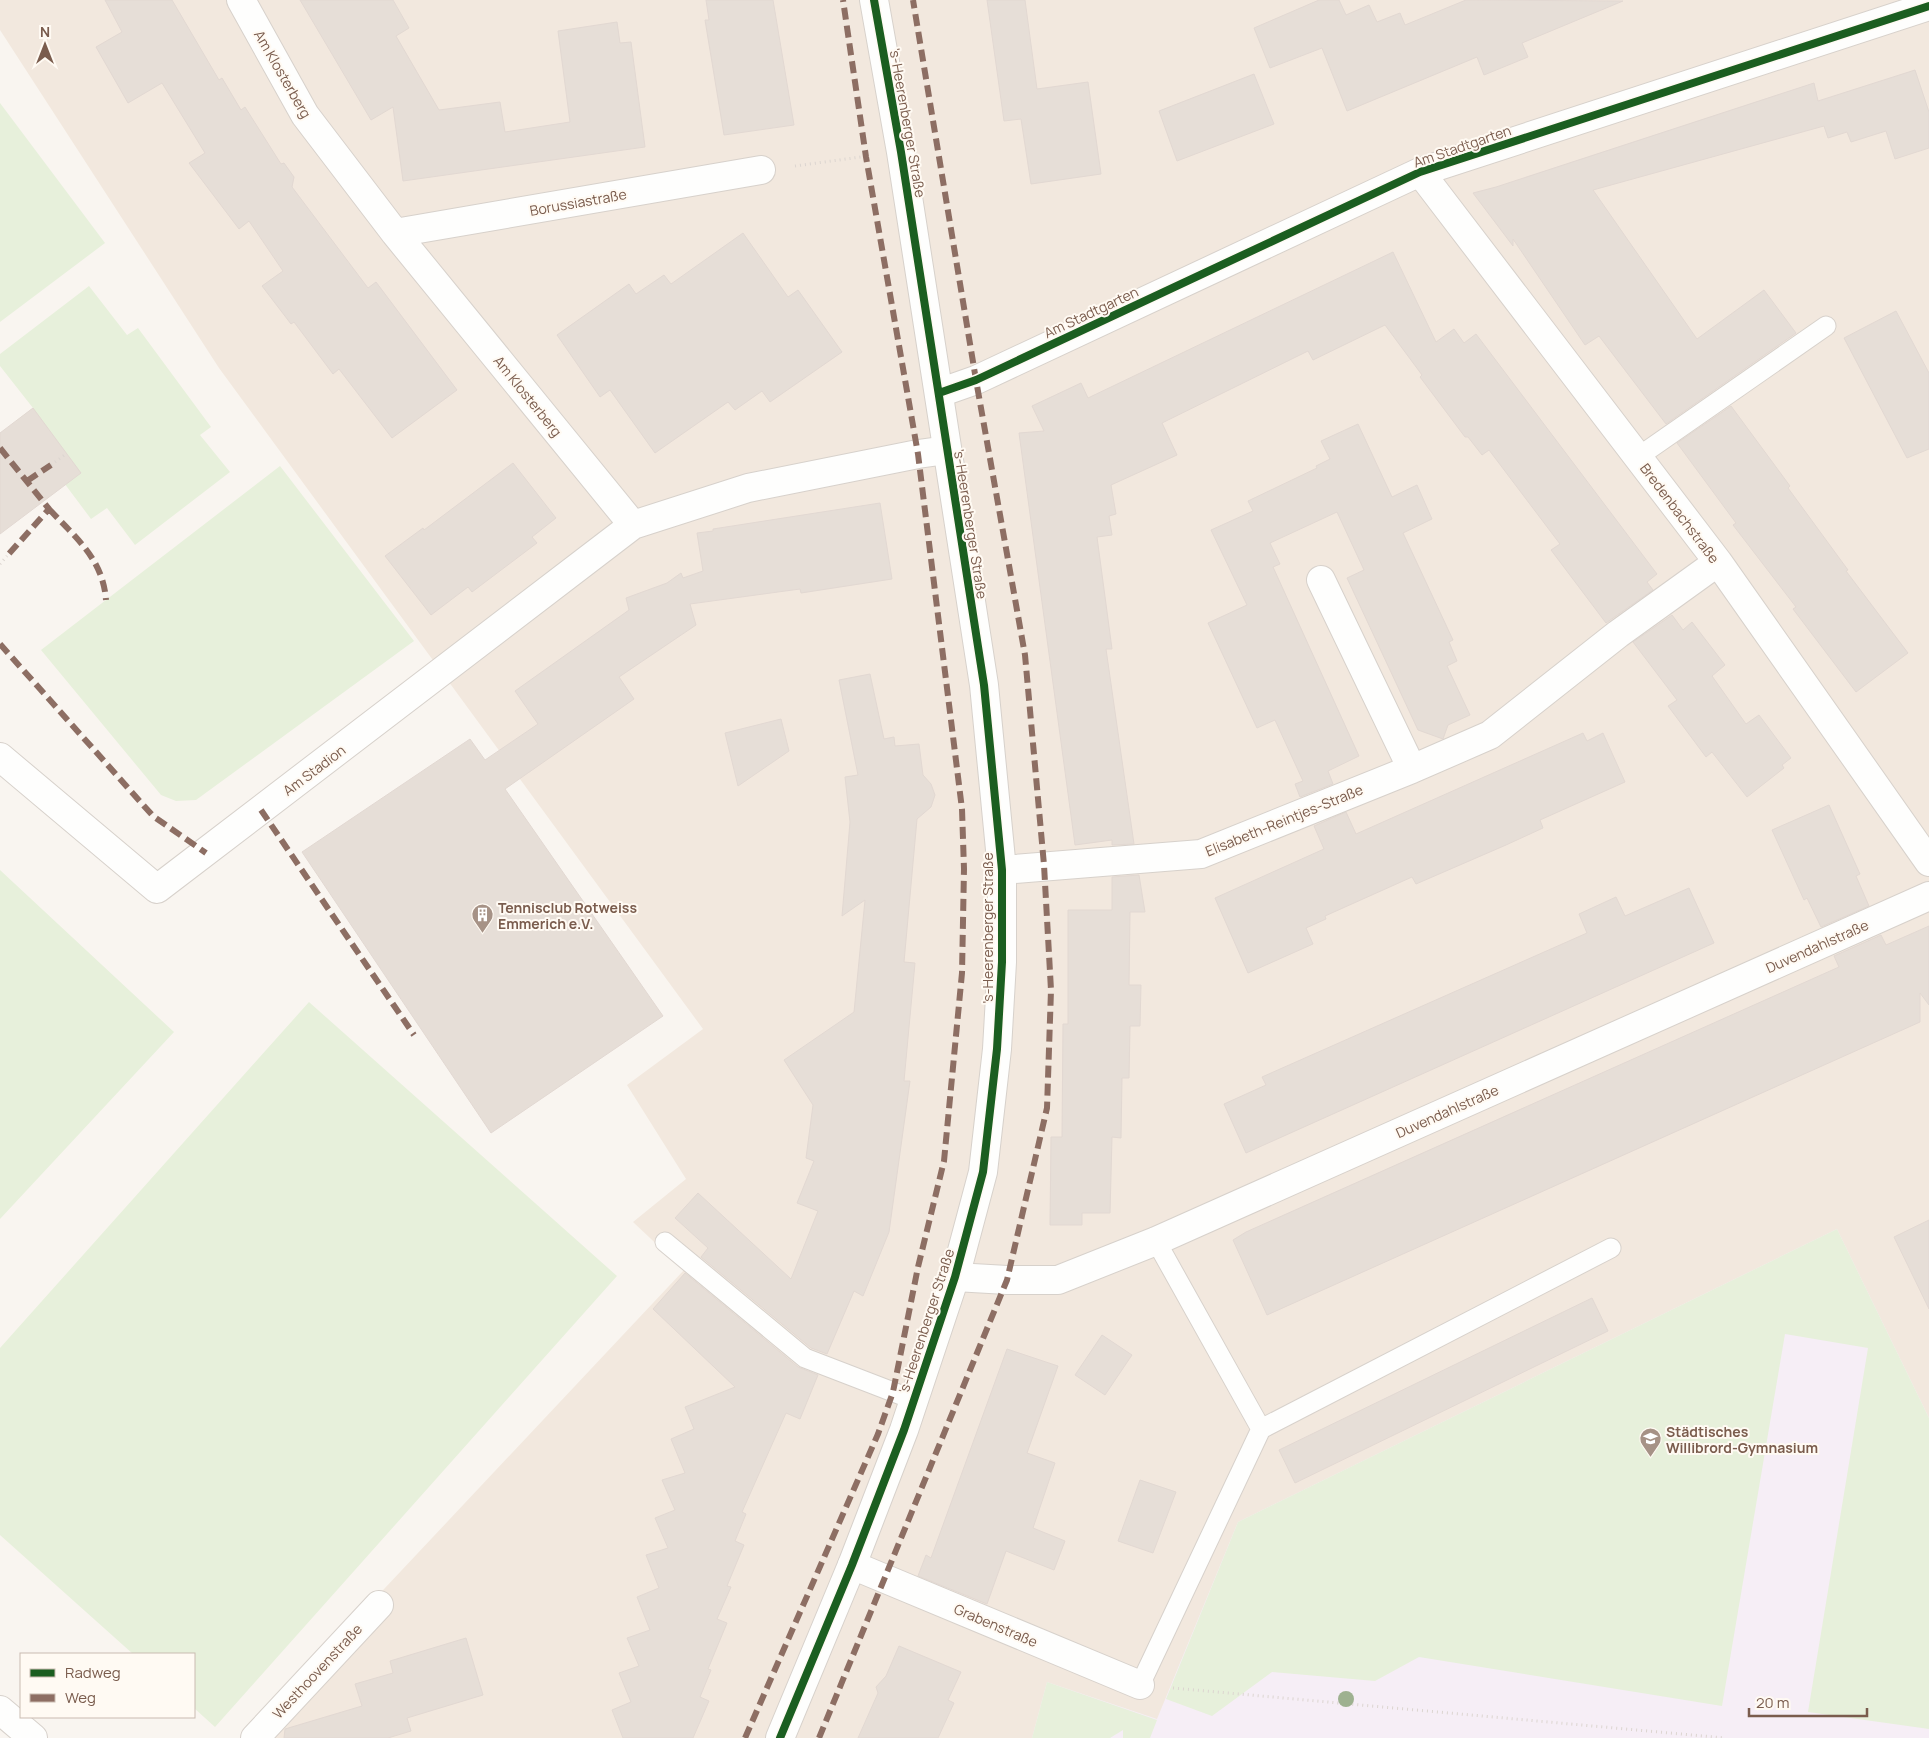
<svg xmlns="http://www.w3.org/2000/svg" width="1929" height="1738" viewBox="0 0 1929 1738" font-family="Manrope,sans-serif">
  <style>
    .residential { fill: #f2e8de }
    .education { fill: #f6eef6 }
    .green { fill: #e7f0db }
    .building { fill: #e6ded7; stroke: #e2d8d2 }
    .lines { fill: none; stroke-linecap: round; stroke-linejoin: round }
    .service-casing { stroke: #d7d1cb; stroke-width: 21 }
    .minor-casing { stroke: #d7d1cb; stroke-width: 30 }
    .tertiary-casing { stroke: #d7d1cb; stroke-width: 30 }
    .path { stroke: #dcd5d0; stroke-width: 3; stroke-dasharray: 1 4; stroke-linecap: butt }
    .service { stroke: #fefefd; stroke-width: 19 }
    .minor { stroke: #fefefd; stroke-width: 28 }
    .tertiary { stroke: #fefefd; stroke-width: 28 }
    .quiet { stroke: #8d6e63; stroke-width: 6; stroke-dasharray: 12 6; stroke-linecap: butt }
    .cycleway-casing { stroke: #fffaf3; stroke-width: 11 }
    .cycleway { stroke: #1b5e20; stroke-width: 8 }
    .tree { fill: #9eb190 }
    .labels { text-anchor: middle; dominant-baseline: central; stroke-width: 4; stroke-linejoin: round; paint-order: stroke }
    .street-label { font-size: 14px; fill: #7a5c4d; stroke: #fffaf3 }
    .poi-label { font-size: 14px; font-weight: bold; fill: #7a5c4d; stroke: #fffaf3; text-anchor: start }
  </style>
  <rect width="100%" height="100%" fill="#f9f5f0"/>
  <path class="residential" d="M 0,0 L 1929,0 L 1929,1738 L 244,1738 L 684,1270 L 633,1222 L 686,1179 L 627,1085 L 703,1029 L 219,368 L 0,30 Z"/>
  <path class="education" d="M 1837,1229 L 1929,1418 L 1929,1738 L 1032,1738 L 1047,1682 L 1157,1719 L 1238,1522 Z"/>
  <path class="green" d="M 0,103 L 105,243 L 0,322 Z
    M 89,286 L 127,335 L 138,328 L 211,427 L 200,435 L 230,472 L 135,545 L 107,508 L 91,519 L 17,420 L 33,408 L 0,366 L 0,354 Z
    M 280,466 L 414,641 L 196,800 L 176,801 L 161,795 L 41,650 Z
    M 0,870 L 174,1032 L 0,1219 Z
    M 309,1002 L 617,1276 L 215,1727 L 194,1708 L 194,1654 L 133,1654 L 0,1535 L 0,1348 Z
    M 1837,1229 L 1929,1418 L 1929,1729 L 1808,1712 L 1868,1348 L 1785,1334 L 1722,1706 L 1419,1657 L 1375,1681 L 1272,1672 L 1212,1716 L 1166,1699 L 1238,1522 Z
    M 1047,1682 L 1157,1720 L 1150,1738 L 1123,1738 L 1123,1730 L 1110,1738 L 1032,1738 Z"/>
  <path class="building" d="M 105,0 L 172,0 L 219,80 L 222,78 L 241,110 L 245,107 L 281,164 L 284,163 L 294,177 L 292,187 L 368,288 L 376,282 L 457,390 L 392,438 L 339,369 L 333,374 L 294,322 L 291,324 L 262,286 L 283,271 L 249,221 L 239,229 L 189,163 L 205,153 L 162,83 L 128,103 L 96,47 L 122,32 Z
    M 300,0 L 393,0 L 409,28 L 396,36 L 439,110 L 500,102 L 505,132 L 570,122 L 558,31 L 617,22 L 620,43 L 631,42 L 645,147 L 403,181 L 393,107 L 371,120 Z
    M 706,0 L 773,0 L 794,125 L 724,135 L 705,20 L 709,20 Z
    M 987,0 L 1025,0 L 1037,89 L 1088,82 L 1101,174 L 1031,184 L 1021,119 L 1004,121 Z
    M 1319,0 L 1339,0 L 1346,15 L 1369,5 L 1377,22 L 1400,13 L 1405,25 L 1466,0 L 1623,1 L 1522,43 L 1528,57 L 1484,75 L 1477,57 L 1347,111 L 1322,48 L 1270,68 L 1254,28 Z
    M 1915,70 L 1929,112 L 1929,148 L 1895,159 L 1886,131 L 1851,142 L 1847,132 L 1828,138 L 1824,126 L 1593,190 L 1697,339 L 1764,290 L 1796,333 L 1666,424 L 1599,336 L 1585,345 L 1513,239 L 1513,246 L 1473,193 L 1496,187 L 1814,83 L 1818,101 Z
    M 1254,74 L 1274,124 L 1177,161 L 1159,111 Z
    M 743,233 L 788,297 L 798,290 L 842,352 L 770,402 L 762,391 L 735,410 L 728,402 L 655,453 L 610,390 L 600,397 L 557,335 L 629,284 L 636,294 L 664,275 L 671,284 Z
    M 1393,252 L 1436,342 L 1454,329 L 1464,343 L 1476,334 L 1657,574 L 1647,582 L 1653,590 L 1606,623 L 1551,550 L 1560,544 L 1489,450 L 1482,455 L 1468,437 L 1465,437 L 1420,377 L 1422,375 L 1385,325 L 1313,360 L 1308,351 L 1162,423 L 1177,455 L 1111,485 L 1116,514 L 1109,516 L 1112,535 L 1097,537 L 1112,649 L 1106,649 L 1134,844 L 1112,845 L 1112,840 L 1075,845 L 1019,433 L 1044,431 L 1032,406 L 1081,383 L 1088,398 Z
    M 1896,311 L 1929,373 L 1929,449 L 1907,458 L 1844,338 Z
    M 1731,406 L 1790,486 L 1788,488 L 1848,570 L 1846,571 L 1908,653 L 1856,692 L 1793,609 L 1796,607 L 1733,525 L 1736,523 L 1677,443 Z
    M 33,408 L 81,473 L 0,534 L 0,433 Z
    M 1358,424 L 1392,497 L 1417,485 L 1432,519 L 1403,533 L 1453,640 L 1449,642 L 1457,661 L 1447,666 L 1470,715 L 1448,725 L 1443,739 L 1418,730 L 1347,578 L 1364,570 L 1337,512 L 1270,543 L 1280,564 L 1273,567 L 1359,756 L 1328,771 L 1333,784 L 1300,797 L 1295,784 L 1303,781 L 1275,720 L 1257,728 L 1208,623 L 1247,605 L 1211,530 L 1253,511 L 1248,501 L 1317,468 L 1316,466 L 1330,459 L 1321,441 Z
    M 513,463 L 556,518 L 532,537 L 537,543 L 472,592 L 468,587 L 431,615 L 385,556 L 423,528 L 424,530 Z
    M 880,503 L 892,579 L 801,593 L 800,589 L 690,604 L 696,625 L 619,677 L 634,699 L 505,789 L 663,1016 L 491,1133 L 302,852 L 470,739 L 485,760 L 538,724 L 515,691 L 629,610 L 626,598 L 667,583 L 681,573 L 683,578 L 703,571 L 697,533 L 713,531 L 713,529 Z
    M 1672,615 L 1683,630 L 1692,622 L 1725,665 L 1712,676 L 1746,724 L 1759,715 L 1791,758 L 1782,765 L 1784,768 L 1747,797 L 1712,752 L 1706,757 L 1668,706 L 1677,700 L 1633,642 Z
    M 870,674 L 884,739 L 894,737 L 895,746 L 919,744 L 923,775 L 931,784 L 935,795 L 931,807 L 917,819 L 904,962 L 915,963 L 904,1081 L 910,1081 L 889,1232 L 863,1296 L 854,1291 L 827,1354 L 811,1348 L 701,1257 L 708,1248 L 675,1218 L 698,1193 L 791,1279 L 818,1211 L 797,1203 L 814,1161 L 806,1158 L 813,1105 L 784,1060 L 854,1012 L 865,900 L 842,916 L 850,822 L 845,777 L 858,775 L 839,680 Z
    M 781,719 L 789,751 L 738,786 L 725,733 Z
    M 1583,733 L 1587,741 L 1603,733 L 1625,782 L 1540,820 L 1543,828 L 1506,845 L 1416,884 L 1412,877 L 1325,916 L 1326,919 L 1306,928 L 1313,944 L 1248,973 L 1215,898 L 1324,849 L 1314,826 L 1346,812 L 1356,834 Z
    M 1829,805 L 1860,874 L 1856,876 L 1869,906 L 1821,927 L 1807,898 L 1804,900 L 1772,830 Z
    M 1139,875 L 1145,912 L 1130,912 L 1129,985 L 1141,985 L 1140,1026 L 1130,1026 L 1129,1078 L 1122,1078 L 1121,1138 L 1112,1137 L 1110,1213 L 1082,1213 L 1082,1225 L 1050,1225 L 1051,1137 L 1062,1137 L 1063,1024 L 1068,1024 L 1068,910 L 1112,910 L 1112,877 Z
    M 1689,888 L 1714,943 L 1246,1153 L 1224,1104 L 1266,1085 L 1262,1077 L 1587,933 L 1579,914 L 1616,897 L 1625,916 Z
    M 1929,926 L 1929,1005 L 1920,993 L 1920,1022 L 1267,1315 L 1233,1240 L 1246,1232 L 1839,967 L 1834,956 L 1881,935 L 1886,945 Z
    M 1929,1220 L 1929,1309 L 1894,1237 Z
    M 685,1273 L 798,1367 L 818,1375 L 800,1419 L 786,1413 L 742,1512 L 746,1514 L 735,1541 L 744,1545 L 727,1586 L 731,1587 L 717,1619 L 727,1623 L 708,1669 L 711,1670 L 700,1697 L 709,1701 L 693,1738 L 623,1738 L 612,1710 L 631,1702 L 619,1673 L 639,1666 L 627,1638 L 650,1630 L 637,1597 L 659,1588 L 646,1555 L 668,1548 L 655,1518 L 675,1510 L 662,1480 L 685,1473 L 671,1439 L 694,1429 L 685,1407 L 735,1387 L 653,1309 Z
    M 1592,1298 L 1608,1331 L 1295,1483 L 1279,1450 Z
    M 1102,1335 L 1132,1355 L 1105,1395 L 1075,1375 Z
    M 1007,1349 L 1058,1366 L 1027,1453 L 1055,1463 L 1033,1528 L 1065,1541 L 1054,1570 L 1006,1551 L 987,1604 L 918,1576 L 926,1555 L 931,1558 Z
    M 1140,1480 L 1176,1492 L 1153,1553 L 1118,1541 Z
    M 466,1638 L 483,1695 L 407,1718 L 411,1731 L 388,1738 L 284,1738 L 285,1729 L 362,1706 L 355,1684 L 393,1673 L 390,1661 Z
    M 899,1646 L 961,1672 L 948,1700 L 954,1703 L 938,1738 L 858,1738 L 878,1693 L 876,1687 L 886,1676 Z"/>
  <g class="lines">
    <defs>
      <path id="service" d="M 1638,457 L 1826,326
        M 1156,1241 L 1261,1429
        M 665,1242 L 805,1358 L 914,1400
        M 1140,1685 L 1261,1429 L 1611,1248"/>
      <path id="minor" d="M 241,0 L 305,115 L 395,233 L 633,525
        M 1420,172 L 1718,562 L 1929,862
        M 395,233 L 761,170
        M 939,393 L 976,380 L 1420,172 L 1929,6
        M 1321,580 L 1412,769
        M 0,757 L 157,889 L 633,525 L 748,488 L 918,454 L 947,450
        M 1002,870 L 1201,854 L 1412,769 L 1490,735 L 1618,634 L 1718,562
        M 955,1277 L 1007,1280 L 1058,1280 L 1156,1241 L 1929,896
        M 852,1565 L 1140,1685
        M 0,1710 L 33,1738
        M 255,1738 L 379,1605"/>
      <path id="tertiary" d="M 780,1738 L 852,1565 L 904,1430 L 955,1277 L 983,1172 L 997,1049 L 1002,962 L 1002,870 L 984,685 L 901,152 L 874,0"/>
    </defs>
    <use href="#service" class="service-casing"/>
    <use href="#minor" class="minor-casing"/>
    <use href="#tertiary" class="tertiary-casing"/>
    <path class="path" d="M 795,166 L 868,156
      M 51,465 L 66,454
      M 0,564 L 7,556
      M 1173,1688 L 1725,1738"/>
    <use href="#service" class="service"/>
    <use href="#minor" class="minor"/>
    <use href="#tertiary" class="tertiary"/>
    <path class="quiet" d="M 0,448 L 49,509 L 7,556
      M 27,481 L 51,465
      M 49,509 C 76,538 103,559 106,600
      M 0,644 L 153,816 L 206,853
      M 261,810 L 414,1035
      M 745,1738 L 878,1434 L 893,1392 L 918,1267 L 944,1161 L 962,973 L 964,869 L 962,809 L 918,454 L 866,157 L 843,0
      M 819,1738 L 1007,1280 L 1047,1108 L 1051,990 L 1044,865 L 1025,655 L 976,380 L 913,0"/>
    <defs>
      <path id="cycleway" d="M 939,393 L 976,380 L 1420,172 L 1929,6
        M 780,1738 L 852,1565 L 904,1430 L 955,1277 L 983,1172 L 997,1049 L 1002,962 L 1002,870 L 984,685 L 901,152 L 874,0"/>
    </defs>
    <use href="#cycleway" class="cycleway-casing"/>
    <use href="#cycleway" class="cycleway"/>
  </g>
  <circle class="tree" cx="1346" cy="1699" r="8"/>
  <defs>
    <symbol id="building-pin" viewBox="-11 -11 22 30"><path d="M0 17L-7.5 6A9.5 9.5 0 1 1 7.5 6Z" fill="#a69286" stroke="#fffaf3"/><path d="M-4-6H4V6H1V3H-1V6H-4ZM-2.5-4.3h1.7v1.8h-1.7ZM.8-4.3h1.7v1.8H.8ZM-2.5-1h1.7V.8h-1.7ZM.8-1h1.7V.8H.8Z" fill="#fff"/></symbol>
    <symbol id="school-pin" viewBox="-11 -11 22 30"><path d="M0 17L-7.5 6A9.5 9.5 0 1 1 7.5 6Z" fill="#a69286" stroke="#fffaf3"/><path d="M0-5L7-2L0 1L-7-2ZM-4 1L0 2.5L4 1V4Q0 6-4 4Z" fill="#fff"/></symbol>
  </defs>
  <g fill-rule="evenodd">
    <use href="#building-pin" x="470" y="902" width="25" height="34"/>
    <use href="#school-pin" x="1638" y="1426" width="25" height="34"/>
  </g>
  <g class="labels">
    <g class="street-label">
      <text transform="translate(283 74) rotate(60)">Am Klosterberg</text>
      <text transform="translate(908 123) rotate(80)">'s-Heerenberger Straße</text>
      <text transform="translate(1462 146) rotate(-19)">Am Stadtgarten</text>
      <text transform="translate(578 202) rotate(-10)">Borussiastraße</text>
      <text transform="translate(1091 312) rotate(-25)">Am Stadtgarten</text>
      <text transform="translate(528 396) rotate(51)">Am Klosterberg</text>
      <text transform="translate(1680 513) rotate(53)">Bredenbachstraße</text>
      <text transform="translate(971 524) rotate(81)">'s-Heerenberger Straße</text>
      <text transform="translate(314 770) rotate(-37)">Am Stadion</text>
      <text transform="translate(1284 820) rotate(-22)">Elisabeth-Reintjes-Straße</text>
      <text transform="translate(987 928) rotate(-90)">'s-Heerenberger Straße</text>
      <text transform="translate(1817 946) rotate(-24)">Duvendahlstraße</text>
      <text transform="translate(1447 1111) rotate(-24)">Duvendahlstraße</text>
      <text transform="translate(926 1321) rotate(-72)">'s-Heerenberger Straße</text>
      <text transform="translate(996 1625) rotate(23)">Grabenstraße</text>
      <text transform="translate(317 1671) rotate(-47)">Westhoovenstraße</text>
    </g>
    <g class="poi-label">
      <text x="498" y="907">Tennisclub Rotweiss<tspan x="498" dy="16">Emmerich e.V.</tspan></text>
      <text x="1666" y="1431">Städtisches<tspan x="1666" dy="16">Willibrord-Gymnasium</tspan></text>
    </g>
  </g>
  <rect x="20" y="1653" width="175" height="65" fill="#fffaf3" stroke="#cabbb1"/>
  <rect x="30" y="1669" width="25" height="8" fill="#1b5e20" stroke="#cabbb1"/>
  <text x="65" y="1678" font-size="15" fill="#7a5c4d">Radweg</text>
  <rect x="30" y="1694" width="25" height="8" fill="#8d6e63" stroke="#cabbb1"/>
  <text x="65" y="1703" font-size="15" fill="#7a5c4d">Weg</text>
  <g transform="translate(45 45)" stroke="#fffaf3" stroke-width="4" paint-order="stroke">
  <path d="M0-4L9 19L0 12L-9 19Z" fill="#7a5c4d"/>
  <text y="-8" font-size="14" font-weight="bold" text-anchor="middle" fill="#7a5c4d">N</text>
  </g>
  <path d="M1749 1708v8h118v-8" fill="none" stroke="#7a5c4d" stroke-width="2.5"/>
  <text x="1756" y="1708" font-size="15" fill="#7a5c4d" stroke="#fffaf3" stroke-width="4" paint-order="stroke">20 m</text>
</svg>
